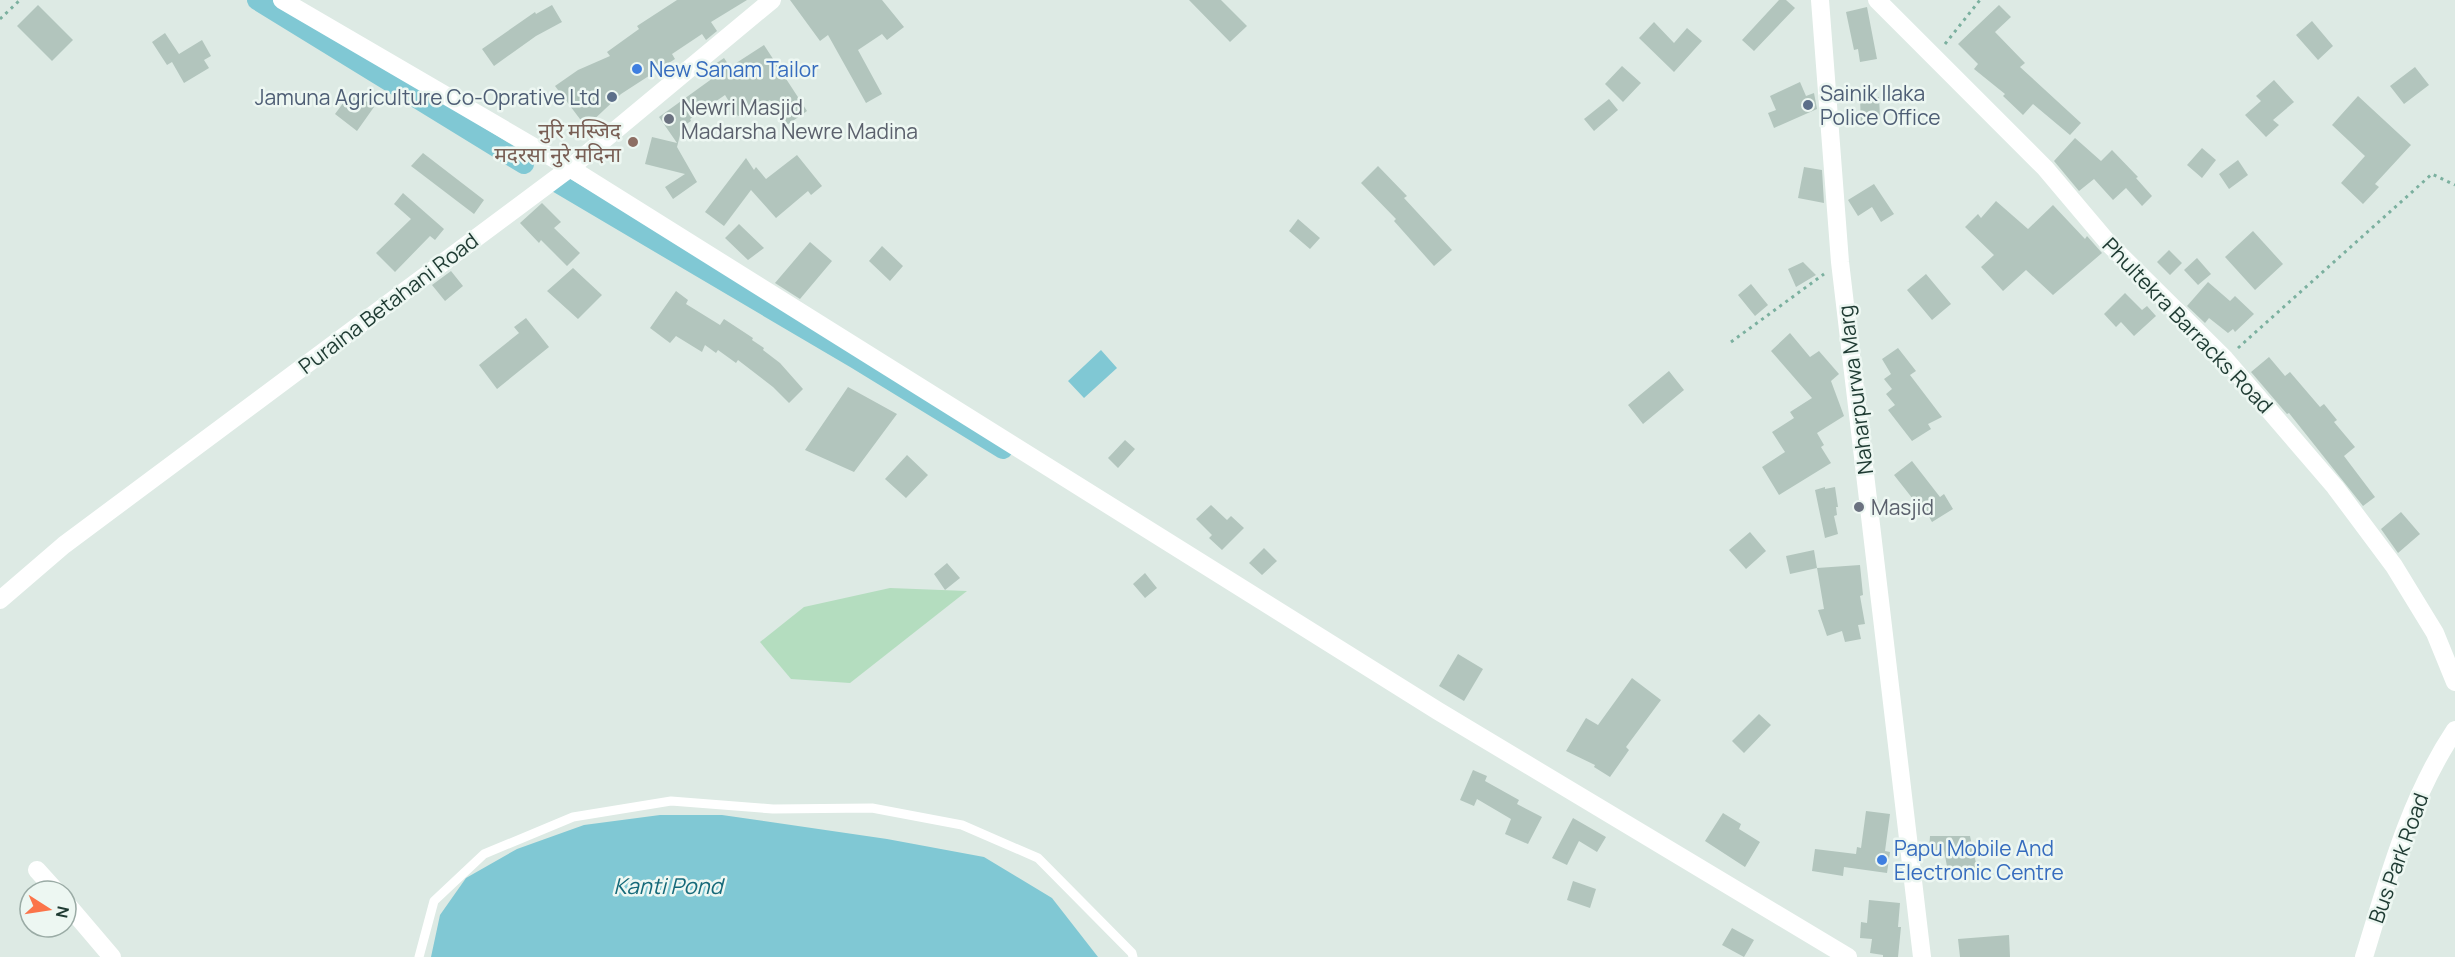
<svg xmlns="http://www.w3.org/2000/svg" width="2455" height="957" viewBox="0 0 2455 957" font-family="Manrope,'Noto Sans Devanagari',sans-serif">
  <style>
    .green { fill: #b4ddbf }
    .water { fill: #80c8d4 }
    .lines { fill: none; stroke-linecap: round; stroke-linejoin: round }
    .canal { stroke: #80c8d4; stroke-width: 20 }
    .building { fill: #b2c5bd }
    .path { stroke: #7bb09f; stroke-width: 3; stroke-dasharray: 3 4.5; stroke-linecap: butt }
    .lane { stroke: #fff; stroke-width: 9 }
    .street { stroke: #fff; stroke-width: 18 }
    .secondary { stroke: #fff; stroke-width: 18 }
    .shop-dot { fill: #3f7fe0; stroke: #edf7f2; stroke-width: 2 }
    .service-dot { fill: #5c6f8a; stroke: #edf7f2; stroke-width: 2 }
    .worship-dot { fill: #6b7280; stroke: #edf7f2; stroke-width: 2 }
    .education-dot { fill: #8d6e63; stroke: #edf7f2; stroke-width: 2 }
    .labels { text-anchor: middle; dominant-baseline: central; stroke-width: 5; stroke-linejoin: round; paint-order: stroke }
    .shop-label { font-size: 21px; fill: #366cbe; stroke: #edf7f2; text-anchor: start }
    .service-label { font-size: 21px; fill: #4e5e75; stroke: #edf7f2; text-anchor: start }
    .worship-label { font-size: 21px; fill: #5b616d; stroke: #edf7f2; text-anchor: start }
    .education-label { font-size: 21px; fill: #785e54; stroke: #edf7f2; text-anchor: end }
    .street-label { font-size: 21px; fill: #1e3a32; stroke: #edf7f2 }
    .water-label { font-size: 22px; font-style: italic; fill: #156979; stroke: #edf7f2 }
  </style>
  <rect width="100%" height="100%" fill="#ddeae4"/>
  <path class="green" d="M 890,588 L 967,591 L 850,683 L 791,679 L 760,642 L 804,607 Z"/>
  <path class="water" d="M 1101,350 L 1117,368 L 1084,398 L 1068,381 Z
    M 660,815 L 722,815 L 887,839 L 984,857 L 1052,898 L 1098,957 L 431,957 L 440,915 L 466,878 L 517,849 L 584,825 Z"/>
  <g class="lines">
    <path class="canal" d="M 257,0 L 524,164
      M 556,182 L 856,359 L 1003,449"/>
  </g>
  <path class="building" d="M 677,0 L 747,0 L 711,22 L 717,31 L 706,40 L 702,34 L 672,54 L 675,59 L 621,94 L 586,127 L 555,86 L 578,70 L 610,56 L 607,52 L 639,29 L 637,26 Z
    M 790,0 L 882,0 L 904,27 L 887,40 L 882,34 L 858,50 L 882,94 L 866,103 L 828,35 L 820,41 Z
    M 1189,0 L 1221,0 L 1247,26 L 1230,42 Z
    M 1779,0 L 1786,0 L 1795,8 L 1754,51 L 1742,40 Z
    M 38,5 L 73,40 L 52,61 L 17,26 Z
    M 552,5 L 562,22 L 536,36 L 494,66 L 482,49 L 535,12 L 536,14 Z
    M 1999,5 L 2011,17 L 1995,32 L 2025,63 L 2020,67 L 2081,123 L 2070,135 L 2033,104 L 2023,115 L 2003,96 L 2005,94 L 1974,69 L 1978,64 L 1958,44 Z
    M 1867,7 L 1877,59 L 1860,62 L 1858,49 L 1854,50 L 1846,12 Z
    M 2312,21 L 2333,46 L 2318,60 L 2296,35 Z
    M 1654,22 L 1674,43 L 1687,28 L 1702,41 L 1674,72 L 1639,38 Z
    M 165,33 L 179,54 L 202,40 L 211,56 L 204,60 L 209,68 L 184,83 L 172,62 L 167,65 L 152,42 Z
    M 764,45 L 807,111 L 787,125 L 770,100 L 738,116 L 725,95 L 690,119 L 691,121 L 682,127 L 677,147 L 697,182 L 673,199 L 665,187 L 685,174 L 645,164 L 652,137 L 677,143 L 659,117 L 713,78 L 708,69 L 724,58 L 730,67 Z
    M 1622,66 L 1641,83 L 1623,102 L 1605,84 Z
    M 2415,67 L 2429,85 L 2404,104 L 2390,86 Z
    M 2274,80 L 2294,102 L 2273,120 L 2279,125 L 2266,137 L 2245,115 L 2261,101 L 2256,96 Z
    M 1800,82 L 1806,96 L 1814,93 L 1817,109 L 1774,128 L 1768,113 L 1776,110 L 1770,96 Z
    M 352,91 L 374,107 L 357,131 L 335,114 Z
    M 2358,96 L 2411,145 L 2375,184 L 2379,187 L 2363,204 L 2341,183 L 2365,156 L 2332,125 Z
    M 1879,97 L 1880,117 L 1861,125 L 1860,98 Z
    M 1609,99 L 1618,110 L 1594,131 L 1584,119 Z
    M 2075,138 L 2101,161 L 2112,150 L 2138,177 L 2136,178 L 2152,196 L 2142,206 L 2126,188 L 2113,200 L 2094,179 L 2079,191 L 2054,161 Z
    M 2202,148 L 2216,160 L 2202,178 L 2187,165 Z
    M 423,153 L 484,200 L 474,214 L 411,166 Z
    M 797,155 L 822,186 L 811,195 L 808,191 L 776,218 L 751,190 L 724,226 L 705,212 L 746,158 L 754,170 L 756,167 L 766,179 Z
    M 2238,160 L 2248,175 L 2229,189 L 2219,174 Z
    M 1378,166 L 1407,196 L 1404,198 L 1452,250 L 1434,266 L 1394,221 L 1396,219 L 1361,183 Z
    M 1804,167 L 1822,170 L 1824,203 L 1798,198 Z
    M 1874,184 L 1894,214 L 1881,222 L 1872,207 L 1858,216 L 1848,200 Z
    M 403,193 L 444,229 L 435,240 L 430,236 L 395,272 L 376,253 L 411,219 L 394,204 Z
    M 1996,201 L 2028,229 L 2053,205 L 2085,239 L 2087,236 L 2102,253 L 2053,295 L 2026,270 L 2003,291 L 1981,267 L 1994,255 L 1965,227 L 1978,214 L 1981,218 Z
    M 542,203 L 561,222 L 554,228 L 580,253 L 567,266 L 541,240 L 539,243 L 520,223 Z
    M 1298,219 L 1320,238 L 1310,249 L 1289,231 Z
    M 739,224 L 764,248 L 748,260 L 725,238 Z
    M 2253,231 L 2283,264 L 2255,290 L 2225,257 Z
    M 810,242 L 832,261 L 800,299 L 775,283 Z
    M 882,246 L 903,266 L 890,281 L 869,261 Z
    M 2169,250 L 2182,263 L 2170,275 L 2157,262 Z
    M 2197,258 L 2211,274 L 2198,285 L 2184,270 Z
    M 1803,262 L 1816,275 L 1796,287 L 1788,269 Z
    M 573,268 L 602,295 L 578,319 L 547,291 Z
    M 451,271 L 463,286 L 445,301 L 432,285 Z
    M 1926,274 L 1951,304 L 1932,320 L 1907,290 Z
    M 2208,282 L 2230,301 L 2235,296 L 2254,314 L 2235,332 L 2233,329 L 2228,333 L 2209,318 L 2205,323 L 2187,306 Z
    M 1751,284 L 1768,305 L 1755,316 L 1738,295 Z
    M 676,291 L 688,300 L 686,304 L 720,325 L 724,319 L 753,338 L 752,340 L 764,348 L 763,350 L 780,363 L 803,389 L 789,403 L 773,387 L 738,360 L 736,363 L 718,350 L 716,353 L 705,345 L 702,352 L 676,336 L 670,343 L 650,328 Z
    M 2125,293 L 2142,310 L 2147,306 L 2156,316 L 2134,336 L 2121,322 L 2116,327 L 2104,314 Z
    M 526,318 L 549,347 L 497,389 L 479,365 L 519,333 L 514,327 Z
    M 1790,333 L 1810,357 L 1819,351 L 1839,374 L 1831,381 L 1844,416 L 1817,433 L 1824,445 L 1821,447 L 1831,463 L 1779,495 L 1762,467 L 1785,452 L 1772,432 L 1794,418 L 1790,412 L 1812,398 L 1771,351 Z
    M 1898,348 L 1916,371 L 1910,375 L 1942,417 L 1928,424 L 1931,429 L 1912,441 L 1888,410 L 1895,405 L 1886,394 L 1892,389 L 1884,379 L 1891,374 L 1882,359 Z
    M 2269,357 L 2285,376 L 2290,372 L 2320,407 L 2324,404 L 2337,420 L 2334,422 L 2355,447 L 2344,456 L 2375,497 L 2363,506 L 2289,413 L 2287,414 L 2251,372 Z
    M 1669,371 L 1684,390 L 1643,424 L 1628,405 Z
    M 848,387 L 897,414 L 854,472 L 805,450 Z
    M 1125,440 L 1135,449 L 1118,468 L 1108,458 Z
    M 907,455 L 928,475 L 906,498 L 885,479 Z
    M 1912,461 L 1940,497 L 1944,494 L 1953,509 L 1932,522 L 1923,506 L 1920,508 L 1894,475 Z
    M 1825,487 L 1825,489 L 1835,487 L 1838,507 L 1836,507 L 1837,515 L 1834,516 L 1838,534 L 1825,538 L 1815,490 Z
    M 1211,505 L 1227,520 L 1231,516 L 1244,528 L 1222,550 L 1209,538 L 1212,535 L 1196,519 Z
    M 2401,512 L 2420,534 L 2398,553 L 2381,529 Z
    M 1750,532 L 1766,551 L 1746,569 L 1729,550 Z
    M 1264,548 L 1277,561 L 1262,575 L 1249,563 Z
    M 1814,550 L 1817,568 L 1790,574 L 1786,556 Z
    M 947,563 L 960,578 L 945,590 L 934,574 Z
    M 1860,565 L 1863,595 L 1860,596 L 1865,624 L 1858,625 L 1861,639 L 1845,642 L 1842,631 L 1827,636 L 1818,610 L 1824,609 L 1817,568 Z
    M 1145,573 L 1157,588 L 1145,598 L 1133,584 Z
    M 1458,654 L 1483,669 L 1464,701 L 1439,686 Z
    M 1632,678 L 1661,700 L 1626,747 L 1629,750 L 1610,777 L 1594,767 L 1595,765 L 1566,751 L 1586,718 L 1598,725 Z
    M 1759,714 L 1771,725 L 1744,753 L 1732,741 Z
    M 1473,770 L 1487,776 L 1485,781 L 1519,800 L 1517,804 L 1542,817 L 1528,844 L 1505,834 L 1511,819 L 1477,799 L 1474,806 L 1460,800 Z
    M 1866,811 L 1890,814 L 1885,851 L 1890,852 L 1887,873 L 1844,867 L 1843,876 L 1812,871 L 1815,849 L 1856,854 L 1857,847 L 1861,848 Z
    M 1723,813 L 1741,824 L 1739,829 L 1760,842 L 1745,867 L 1705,841 Z
    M 1573,818 L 1606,837 L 1597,852 L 1579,841 L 1567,865 L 1552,858 Z
    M 1930,836 L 1970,836 L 1978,872 L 1948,872 L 1944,850 L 1929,850 Z
    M 1573,881 L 1596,889 L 1590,908 L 1567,900 Z
    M 1869,900 L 1900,903 L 1898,927 L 1901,927 L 1898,957 L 1883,957 L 1883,955 L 1870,953 L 1872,939 L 1860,938 L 1861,922 L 1867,923 Z
    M 1732,928 L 1754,940 L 1744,957 L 1722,945 Z
    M 2009,935 L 2010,957 L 1960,957 L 1958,939 Z"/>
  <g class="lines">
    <path class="path" d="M 0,19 L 20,0
      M 1945,44 L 1980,0
      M 1731,342 L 1824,274
      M 2238,348 L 2432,174 L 2455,185"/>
    <path class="lane" d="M 419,957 L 434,901 L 484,854 L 573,817 L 671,801 L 773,809 L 872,808 L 962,825 L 1038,858 L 1132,953 L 1133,957"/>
    <path class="street" d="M 282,0 L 570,168 L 1438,711 L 1848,957
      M 1877,0 L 2045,168 L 2110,245 L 2225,359 L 2335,487 L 2394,566 L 2435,633 L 2455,682
      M 37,870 L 56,891
      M 66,903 L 112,957"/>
    <path class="secondary" d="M 1820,0 L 1840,262 L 1922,957
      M 0,600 L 64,545 L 570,168 L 772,0
      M 2364,957 C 2388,879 2409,799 2455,730"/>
  </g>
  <g class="shop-dot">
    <circle cx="637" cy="69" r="6"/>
    <circle cx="1882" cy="860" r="6"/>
  </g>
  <g class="service-dot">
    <circle cx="612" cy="97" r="6"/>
    <circle cx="1808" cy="105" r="6"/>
  </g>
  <g class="worship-dot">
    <circle cx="669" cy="119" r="6"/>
    <circle cx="1859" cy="507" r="6"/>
  </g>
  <circle class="education-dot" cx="633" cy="142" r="6"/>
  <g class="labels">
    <g class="shop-label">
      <text x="649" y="69">New Sanam Tailor</text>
      <text x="1894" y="848">Papu Mobile And<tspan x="1894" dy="24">Electronic Centre</tspan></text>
    </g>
    <g class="service-label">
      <text x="1820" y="93">Sainik Ilaka<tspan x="1820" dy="24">Police Office</tspan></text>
      <text x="600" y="97" text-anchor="end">Jamuna Agriculture Co-Oprative Ltd</text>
    </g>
    <g class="worship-label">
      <text x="681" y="107">Newri Masjid<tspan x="681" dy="24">Madarsha Newre Madina</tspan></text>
      <text x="1871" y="507">Masjid</text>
    </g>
    <g class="education-label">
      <text x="621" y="130">नुरि मस्जिद<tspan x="621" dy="24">मदरसा नुरे मदिना</tspan></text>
    </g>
    <g class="street-label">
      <text transform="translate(388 303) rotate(-37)">Puraina Betahani Road</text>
      <text transform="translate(2188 325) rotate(46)">Phultekra Barracks Road</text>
      <text transform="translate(1855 390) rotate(-97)">Naharpurwa Marg</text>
      <text transform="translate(2398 858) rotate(-70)">Bus Park Road</text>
    </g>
    <g class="water-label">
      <text x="668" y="886">Kanti Pond</text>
    </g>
  </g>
  <g transform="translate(48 909) rotate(102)"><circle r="28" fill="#edf7f2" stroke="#9aaba5" stroke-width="1.5"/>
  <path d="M0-4.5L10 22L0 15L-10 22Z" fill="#fb744a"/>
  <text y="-9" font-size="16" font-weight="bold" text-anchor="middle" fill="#1e3a32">N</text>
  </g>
</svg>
